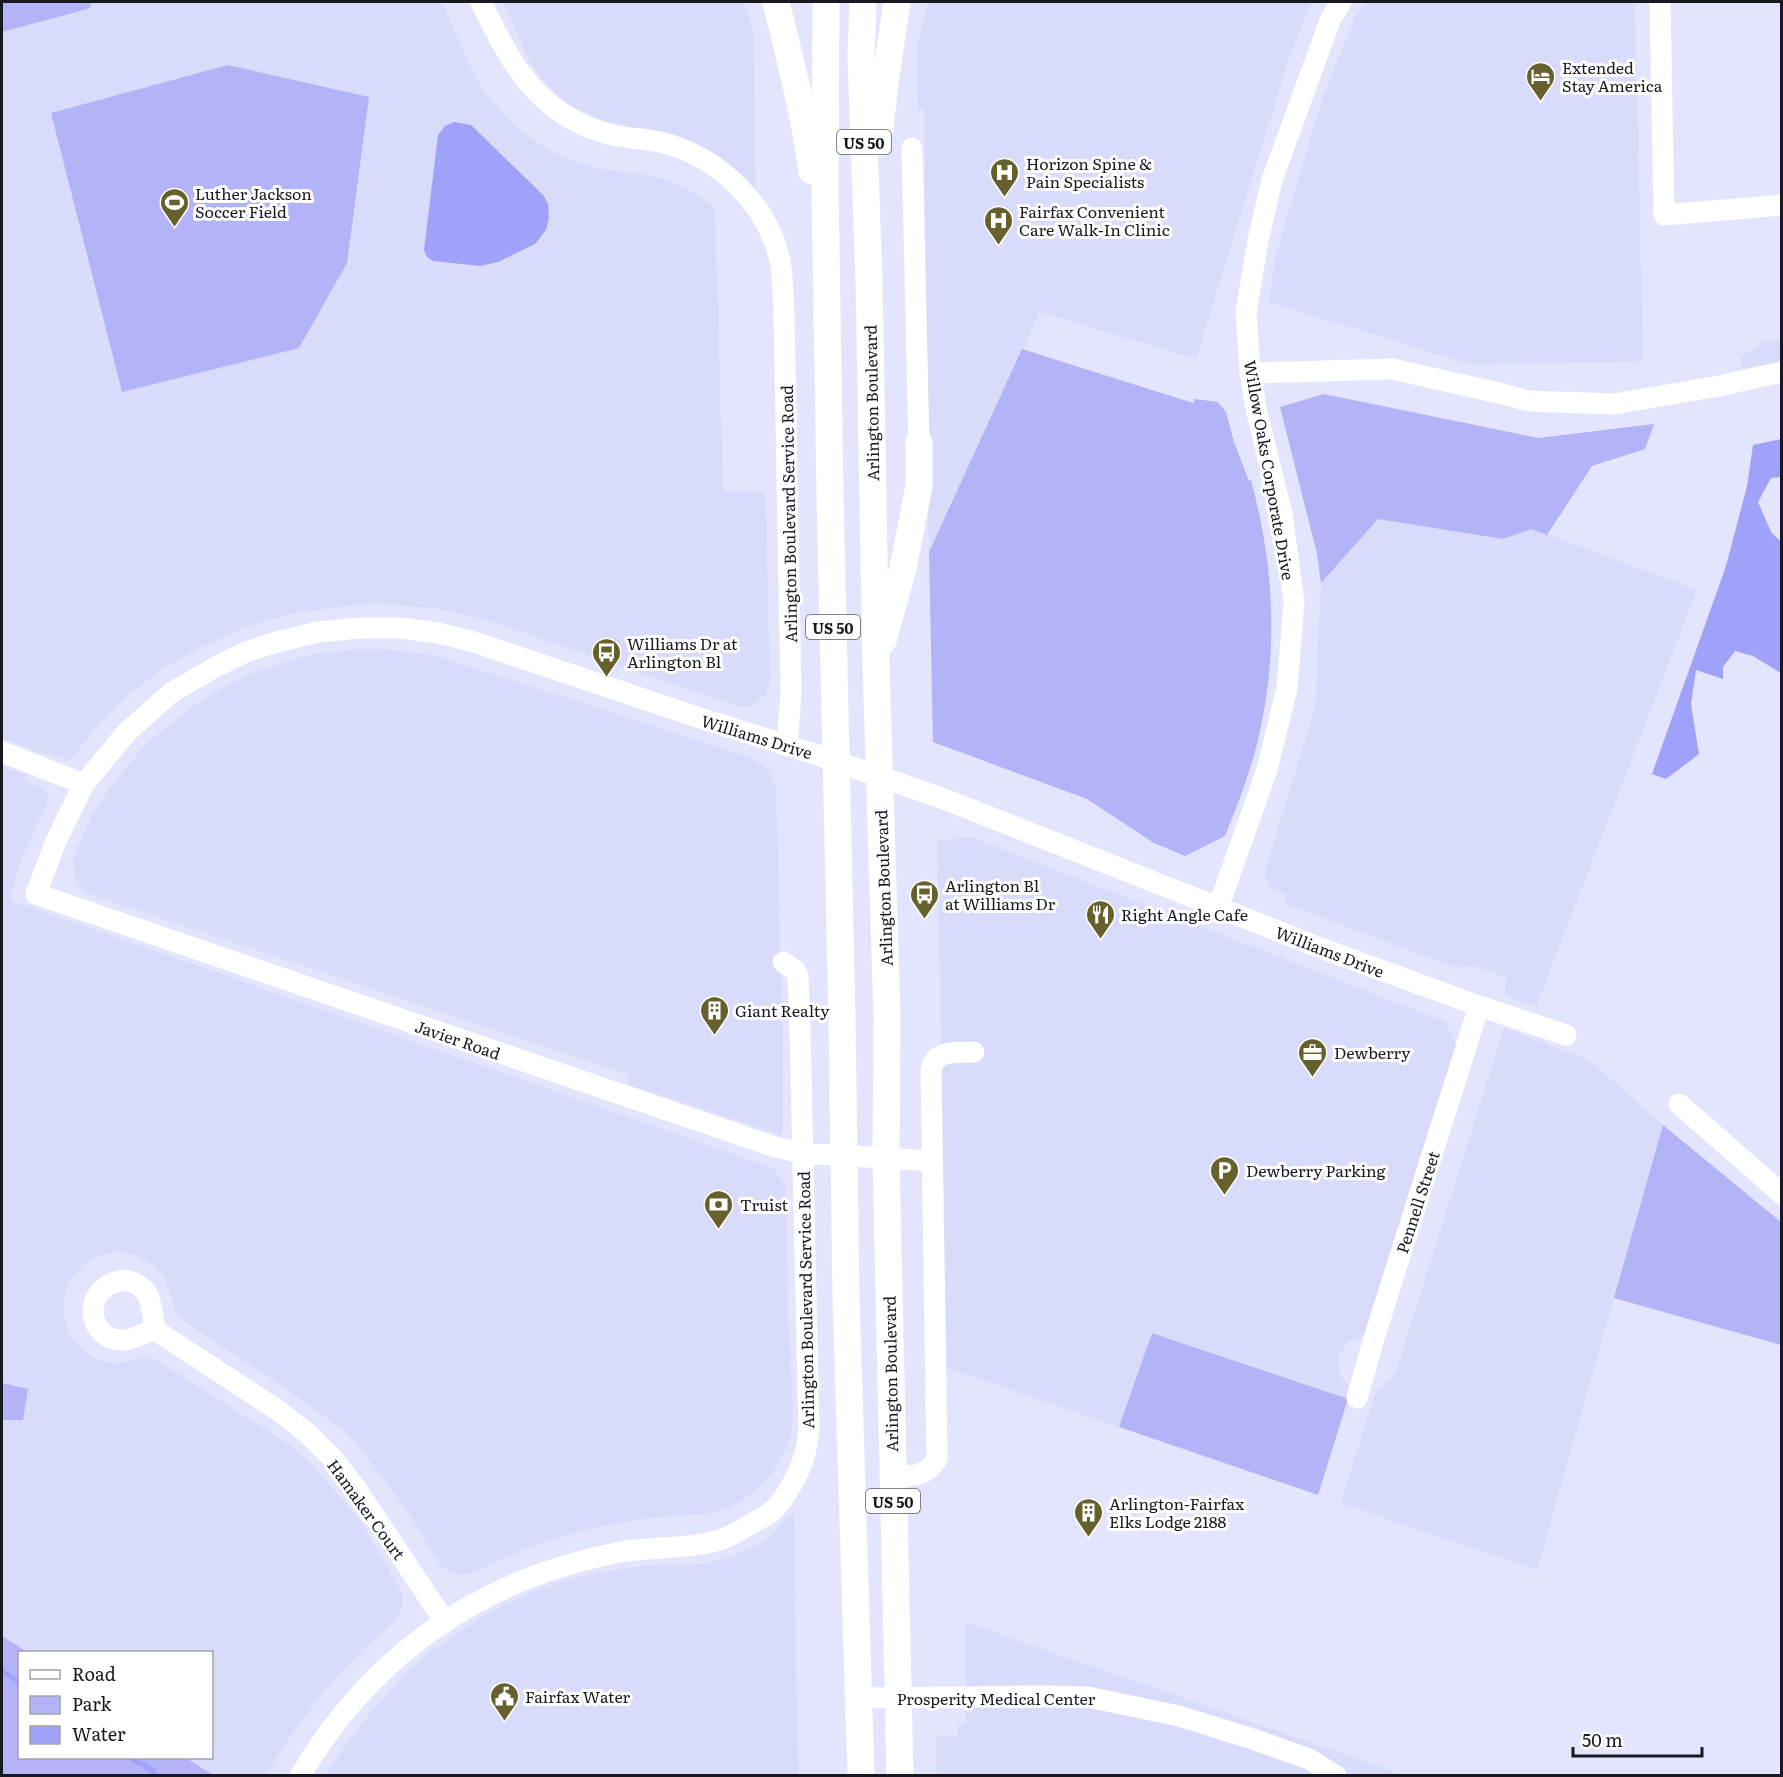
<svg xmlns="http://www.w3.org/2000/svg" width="1783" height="1777" viewBox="0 0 1783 1777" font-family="Literata,serif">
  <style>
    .built { fill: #d9dbfb; fill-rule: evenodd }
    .green { fill: #b2b4f7 }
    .water { fill: #a0a1f9 }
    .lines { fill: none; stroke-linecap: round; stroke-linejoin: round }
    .stream { stroke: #a0a1f9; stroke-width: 5 }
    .minor { stroke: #fff; stroke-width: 21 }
    .major { stroke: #fff; stroke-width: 27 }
    .labels { text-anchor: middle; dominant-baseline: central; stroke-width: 6; stroke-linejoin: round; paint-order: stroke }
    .shield { fill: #fff; stroke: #5d5d64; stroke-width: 1.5 }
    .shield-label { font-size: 15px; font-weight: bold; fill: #181821 }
    .poi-label { font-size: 16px; fill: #181821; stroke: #fff; text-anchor: start }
    .street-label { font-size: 16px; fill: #181821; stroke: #fff }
  </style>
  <rect width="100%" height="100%" fill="#e3e5fe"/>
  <path class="built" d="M 2,2 L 442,2 L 472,70 L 481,87 L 507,118 L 521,131 L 549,150 L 571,160 L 595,168 L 637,173 L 663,179 L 687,188 L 715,207 L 723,491 L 765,491 L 770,681 L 765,696 L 750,706 L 738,706 L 483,619 L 433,608 L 379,604 L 355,605 L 301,612 L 264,621 L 234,632 L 201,647 L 162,669 L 126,697 L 100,722 L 70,761 L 48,753 L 46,755 L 2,738 Z
    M 503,2 L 744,2 L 753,31 L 756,192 L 647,130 L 604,121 L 572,106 L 559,96 L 541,78 L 530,62 Z
    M 928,2 L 1312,2 L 1290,55 L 1196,359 L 1040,312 L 929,552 L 924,107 L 918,110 L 917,45 Z
    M 1366,2 L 1635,2 L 1643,361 L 1472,365 L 1269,302 L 1275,258 L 1323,97 L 1356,16 Z
    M 1781,338 L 1781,363 L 1741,368 L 1741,357 L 1763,342 Z
    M 1378,519 L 1503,539 L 1531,528 L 1697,590 L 1536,1007 L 1505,995 L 1507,978 L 1475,966 L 1454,967 L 1284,903 L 1287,895 L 1270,887 L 1264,875 L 1315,707 L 1321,583 Z
    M 359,649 L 385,649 L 438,656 L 749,757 L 764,766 L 771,775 L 776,790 L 782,1004 L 782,1135 L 629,1085 L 628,1074 L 92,895 L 81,888 L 74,876 L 73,858 L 92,815 L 117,778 L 142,749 L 158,734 L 192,707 L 219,690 L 248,675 L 291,660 L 312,654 Z
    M 2,766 L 26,775 L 24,781 L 40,787 L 50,796 L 20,863 L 10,900 L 765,1165 L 774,1169 L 783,1181 L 786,1190 L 788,1312 L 793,1416 L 791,1433 L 786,1449 L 778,1464 L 768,1478 L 745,1499 L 728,1508 L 711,1513 L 642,1519 L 584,1530 L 529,1547 L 471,1574 L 460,1575 L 449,1572 L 440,1565 L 405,1508 L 381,1475 L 352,1439 L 340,1428 L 279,1384 L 182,1320 L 174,1310 L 171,1294 L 164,1277 L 151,1264 L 135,1255 L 116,1252 L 99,1256 L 83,1265 L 71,1279 L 64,1296 L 63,1315 L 68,1332 L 79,1347 L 93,1357 L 110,1363 L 128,1362 L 143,1358 L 156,1360 L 287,1443 L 308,1461 L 329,1484 L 363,1525 L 386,1564 L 402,1594 L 402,1607 L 395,1621 L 361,1651 L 323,1692 L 290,1737 L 266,1775 L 2,1775 ZM 20,1652 L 212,1652 L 212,1758 L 20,1758 Z
    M 971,837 L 1446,1022 L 1457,1046 L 1368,1334 L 1348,1341 L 1339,1355 L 1340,1376 L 1351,1389 L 1348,1399 L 1152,1333 L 1119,1427 L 947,1368 L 937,841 Z
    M 1504,1028 L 1589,1060 L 1663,1125 L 1537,1570 L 1341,1503 L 1375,1393 L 1396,1372 Z
    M 794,1513 L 798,1775 L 325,1775 L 344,1747 L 375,1707 L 409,1670 L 429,1653 L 489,1612 L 532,1592 L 567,1580 L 595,1573 L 642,1566 L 709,1563 L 733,1556 L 757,1545 L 769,1537 Z
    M 965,1622 L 1404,1775 L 937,1775 L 936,1737 L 958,1736 L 958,1724 L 966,1723 Z"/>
  <path class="green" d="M 2,2 L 99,2 L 90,4 L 91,8 L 2,32 Z
    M 228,65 L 369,97 L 347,263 L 299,348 L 122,392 L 51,113 Z
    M 1022,349 L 1193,403 L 1195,399 L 1218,402 L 1226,412 L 1234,442 L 1249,481 L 1251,480 C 1275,570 1279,654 1257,744 C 1249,776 1237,806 1225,836 L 1185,856 L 1154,843 L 1087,799 L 933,742 L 929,552 Z
    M 1324,394 L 1538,438 L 1654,424 L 1645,449 L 1592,466 L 1547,535 L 1531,529 L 1503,539 L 1378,519 L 1321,583 L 1317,554 L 1280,407 Z
    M 1663,1125 L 1781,1222 L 1781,1345 L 1614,1298 Z
    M 1152,1333 L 1348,1399 L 1318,1495 L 1119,1427 Z
    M 2,1383 L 28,1389 L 23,1420 L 2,1420 Z
    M 2,1636 L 27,1652 L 20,1652 L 20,1758 L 186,1758 L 213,1775 L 5,1776 L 2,1774 Z"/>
  <path class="water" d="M 454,122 L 471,125 L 543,195 L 548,204 L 549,218 L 546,230 L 535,244 L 498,262 L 480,266 L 433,261 L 427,257 L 424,250 L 438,135 L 445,126 Z
    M 1781,439 L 1781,477 L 1771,478 L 1758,502 L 1771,532 L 1781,542 L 1781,673 L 1753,656 L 1735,651 L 1723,667 L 1723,679 L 1696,670 L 1691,704 L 1699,754 L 1666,779 L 1652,774 L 1726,566 L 1747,486 L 1753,445 Z"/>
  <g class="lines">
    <path class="stream" d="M 2,1671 L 20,1683
      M 131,1758 L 152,1770 L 156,1776"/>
    <path class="minor" d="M 481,2 C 501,44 523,88 563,114 C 577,123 593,130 609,134 C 627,139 646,138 664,143 C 718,157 768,204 780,261 C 783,278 783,297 784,315 L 791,694 L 787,746
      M 1660,2 L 1664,215 L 1782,205
      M 912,148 L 919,443
      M 1250,373 L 1392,369 L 1503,394 L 1528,401 L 1614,404 L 1719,386 L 1782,372
      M 2,752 L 84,784
      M 1218,908 L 1267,770 L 1287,688 L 1294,602 L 1282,514 L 1257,413 L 1250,373 L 1246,312 L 1259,236 L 1272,180 L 1331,18 L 1341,2
      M 1679,1104 L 1782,1194
      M 932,1161 L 803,1153 L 775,1147 L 36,894 L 56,841 L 84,784 L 126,733 L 172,692 L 221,664 L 246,652 L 273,643 L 318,632 L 360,628 L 401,628 L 438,633 L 474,642 L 703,719 L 815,754 L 947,800 L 1318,947 L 1479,1006 L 1566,1035
      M 126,1280 C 155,1288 150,1306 155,1330 C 145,1332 134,1340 124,1340 C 86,1342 79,1284 126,1280 Z
      M 155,1330 L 279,1411 L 308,1434 L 334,1460 L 355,1487 L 445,1622
      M 1357,1398 L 1375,1335 L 1479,1006
      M 893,1476 C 912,1476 926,1477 937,1459 L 931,1069 C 936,1049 956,1053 974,1052
      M 858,1698 L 1041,1696 L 1088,1697 L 1179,1716 L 1253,1739 L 1309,1759 L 1336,1776
      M 300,1776 C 354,1685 431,1617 529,1578 C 560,1566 593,1557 626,1551 C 651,1548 677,1548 702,1544 C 719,1542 734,1535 748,1526 C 756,1521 764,1517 771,1512 C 785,1501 801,1470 805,1453 C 807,1446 808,1438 809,1431 L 800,1029 L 798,977 L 795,970 L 783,962"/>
    <path class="major" d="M 776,2 C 790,58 804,114 812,171
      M 826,2 L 825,187 L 830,494 L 842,1017 L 846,1297 L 861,1776
      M 863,2 L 861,58 L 869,282 L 876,665 L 887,1017 L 886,1158 L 900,1776
      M 878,143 L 886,76 L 897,2
      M 883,641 L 903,568 L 919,486 L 919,443"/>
  </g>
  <defs>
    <symbol id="hotel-pin" viewBox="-11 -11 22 30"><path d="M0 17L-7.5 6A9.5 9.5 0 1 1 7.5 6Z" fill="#66602c" stroke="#fff"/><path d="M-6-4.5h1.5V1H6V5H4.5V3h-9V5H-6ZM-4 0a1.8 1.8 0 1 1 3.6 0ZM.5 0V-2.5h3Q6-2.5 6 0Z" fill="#fff"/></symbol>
    <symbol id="hospital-pin" viewBox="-11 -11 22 30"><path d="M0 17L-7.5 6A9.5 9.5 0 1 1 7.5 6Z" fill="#66602c" stroke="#fff"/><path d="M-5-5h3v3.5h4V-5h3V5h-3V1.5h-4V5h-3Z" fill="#fff"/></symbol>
    <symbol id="stadium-pin" viewBox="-11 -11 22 30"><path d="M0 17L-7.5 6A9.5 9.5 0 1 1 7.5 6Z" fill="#66602c" stroke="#fff"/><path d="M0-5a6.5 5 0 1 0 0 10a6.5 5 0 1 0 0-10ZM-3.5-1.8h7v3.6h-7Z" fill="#fff"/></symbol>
    <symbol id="bus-pin" viewBox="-11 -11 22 30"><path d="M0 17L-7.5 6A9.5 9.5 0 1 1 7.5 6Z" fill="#66602c" stroke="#fff"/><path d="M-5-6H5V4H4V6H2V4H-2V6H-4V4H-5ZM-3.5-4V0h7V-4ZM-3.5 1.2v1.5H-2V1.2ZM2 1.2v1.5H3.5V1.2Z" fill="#fff"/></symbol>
    <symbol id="restaurant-pin" viewBox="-11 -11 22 30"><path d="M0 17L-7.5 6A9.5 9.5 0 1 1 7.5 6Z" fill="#66602c" stroke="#fff"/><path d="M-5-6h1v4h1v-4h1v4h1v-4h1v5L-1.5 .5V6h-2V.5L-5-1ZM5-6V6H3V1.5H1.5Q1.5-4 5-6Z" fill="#fff"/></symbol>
    <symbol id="building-pin" viewBox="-11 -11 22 30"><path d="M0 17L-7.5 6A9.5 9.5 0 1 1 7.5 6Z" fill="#66602c" stroke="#fff"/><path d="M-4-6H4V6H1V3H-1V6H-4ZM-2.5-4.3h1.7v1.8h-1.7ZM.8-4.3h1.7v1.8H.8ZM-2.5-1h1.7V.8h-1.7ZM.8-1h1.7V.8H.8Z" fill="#fff"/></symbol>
    <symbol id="office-pin" viewBox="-11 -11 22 30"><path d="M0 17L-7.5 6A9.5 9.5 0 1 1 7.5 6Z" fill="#66602c" stroke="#fff"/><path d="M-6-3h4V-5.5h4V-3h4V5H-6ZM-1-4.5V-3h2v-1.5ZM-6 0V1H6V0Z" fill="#fff"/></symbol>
    <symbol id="parking-pin" viewBox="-11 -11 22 30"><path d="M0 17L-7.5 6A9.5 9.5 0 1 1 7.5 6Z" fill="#66602c" stroke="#fff"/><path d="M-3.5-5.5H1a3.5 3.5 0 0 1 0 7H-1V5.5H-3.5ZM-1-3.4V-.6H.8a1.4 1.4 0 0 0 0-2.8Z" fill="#fff"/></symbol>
    <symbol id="bank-pin" viewBox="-11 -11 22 30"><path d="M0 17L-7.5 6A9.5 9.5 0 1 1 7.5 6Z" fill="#66602c" stroke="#fff"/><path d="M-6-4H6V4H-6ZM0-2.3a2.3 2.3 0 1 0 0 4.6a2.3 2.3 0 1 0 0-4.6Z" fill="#fff"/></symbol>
    <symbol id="civic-pin" viewBox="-11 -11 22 30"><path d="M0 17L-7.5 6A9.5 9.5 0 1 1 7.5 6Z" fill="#66602c" stroke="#fff"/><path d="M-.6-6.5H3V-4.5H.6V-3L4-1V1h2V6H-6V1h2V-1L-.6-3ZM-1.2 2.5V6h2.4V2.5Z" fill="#fff"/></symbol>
  </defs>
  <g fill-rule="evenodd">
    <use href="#hotel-pin" x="1524" y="60" width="33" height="45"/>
    <use href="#hospital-pin" x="988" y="156" width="33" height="45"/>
    <use href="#stadium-pin" x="158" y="186" width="33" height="45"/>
    <use href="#hospital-pin" x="982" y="204" width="33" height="45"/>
    <use href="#bus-pin" x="590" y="636" width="33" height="45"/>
    <use href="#bus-pin" x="908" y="878" width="33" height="45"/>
    <use href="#restaurant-pin" x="1084" y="898" width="33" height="45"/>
    <use href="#building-pin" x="698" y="994" width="33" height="45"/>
    <use href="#office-pin" x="1296" y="1036" width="33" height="45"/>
    <use href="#parking-pin" x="1208" y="1154" width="33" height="45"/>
    <use href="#bank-pin" x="702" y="1188" width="33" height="45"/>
    <use href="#building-pin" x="1072" y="1496" width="33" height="45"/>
    <use href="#civic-pin" x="488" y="1680" width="33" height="45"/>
  </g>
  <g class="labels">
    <g class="shield">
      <rect x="837" y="130" width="54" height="24" rx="4.5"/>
      <rect x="806" y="615" width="54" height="24" rx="4.5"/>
      <rect x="866" y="1489" width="54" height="24" rx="4.5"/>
    </g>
    <g class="shield-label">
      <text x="864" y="142">US 50</text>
      <text x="833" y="627">US 50</text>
      <text x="893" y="1501">US 50</text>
    </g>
    <g class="poi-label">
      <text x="1562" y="67">Extended<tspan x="1562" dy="18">Stay America</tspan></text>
      <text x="1026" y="163">Horizon Spine &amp;<tspan x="1026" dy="18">Pain Specialists</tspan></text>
      <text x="195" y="193">Luther Jackson<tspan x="195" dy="18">Soccer Field</tspan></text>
      <text x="1019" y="211">Fairfax Convenient<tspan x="1019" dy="18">Care Walk-In Clinic</tspan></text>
      <text x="627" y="643">Williams Dr at<tspan x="627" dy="18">Arlington Bl</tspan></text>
      <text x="945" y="885">Arlington Bl<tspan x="945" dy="18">at Williams Dr</tspan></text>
      <text x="1121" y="914">Right Angle Cafe</text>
      <text x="735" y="1010">Giant Realty</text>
      <text x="1334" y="1052">Dewberry</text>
      <text x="1246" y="1170">Dewberry Parking</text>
      <text x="740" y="1204">Truist</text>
      <text x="1109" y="1503">Arlington-Fairfax<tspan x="1109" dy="18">Elks Lodge 2188</tspan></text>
      <text x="525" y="1696">Fairfax Water</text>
    </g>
    <g class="street-label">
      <text transform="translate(871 403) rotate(-91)">Arlington Boulevard</text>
      <text transform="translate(1270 470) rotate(80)">Willow Oaks Corporate Drive</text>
      <text transform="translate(788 514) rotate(-91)">Arlington Boulevard Service Road</text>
      <text transform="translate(757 736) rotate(17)">Williams Drive</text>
      <text transform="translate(883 888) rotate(-92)">Arlington Boulevard</text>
      <text transform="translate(1330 951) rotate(21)">Williams Drive</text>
      <text transform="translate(458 1039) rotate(19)">Javier Road</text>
      <text transform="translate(1417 1202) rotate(-72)">Pennell Street</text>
      <text transform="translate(805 1300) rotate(-91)">Arlington Boulevard Service Road</text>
      <text transform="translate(890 1374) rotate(-91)">Arlington Boulevard</text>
      <text transform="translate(367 1509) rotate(54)">Hamaker Court</text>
      <text x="996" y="1698">Prosperity Medical Center</text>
    </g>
  </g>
  <rect width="1783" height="1777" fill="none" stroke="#181821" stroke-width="6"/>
  <rect x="18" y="1651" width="195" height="108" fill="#ffffff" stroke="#a3a3a6" stroke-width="1.5"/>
  <rect x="30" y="1670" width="30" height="9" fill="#ffffff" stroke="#a3a3a6" stroke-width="1.5"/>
  <text x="72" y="1681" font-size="18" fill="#181821">Road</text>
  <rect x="30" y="1696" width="30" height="18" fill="#b2b4f7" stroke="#a3a3a6" stroke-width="1.5"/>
  <text x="72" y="1711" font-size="18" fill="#181821">Park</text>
  <rect x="30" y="1726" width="30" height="18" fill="#a0a1f9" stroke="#a3a3a6" stroke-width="1.5"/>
  <text x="72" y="1741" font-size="18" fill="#181821">Water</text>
  <path d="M1573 1747v9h129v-9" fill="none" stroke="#181821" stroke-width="3"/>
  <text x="1582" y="1747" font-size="18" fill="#181821" stroke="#ffffff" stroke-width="4.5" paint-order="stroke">50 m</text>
</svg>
